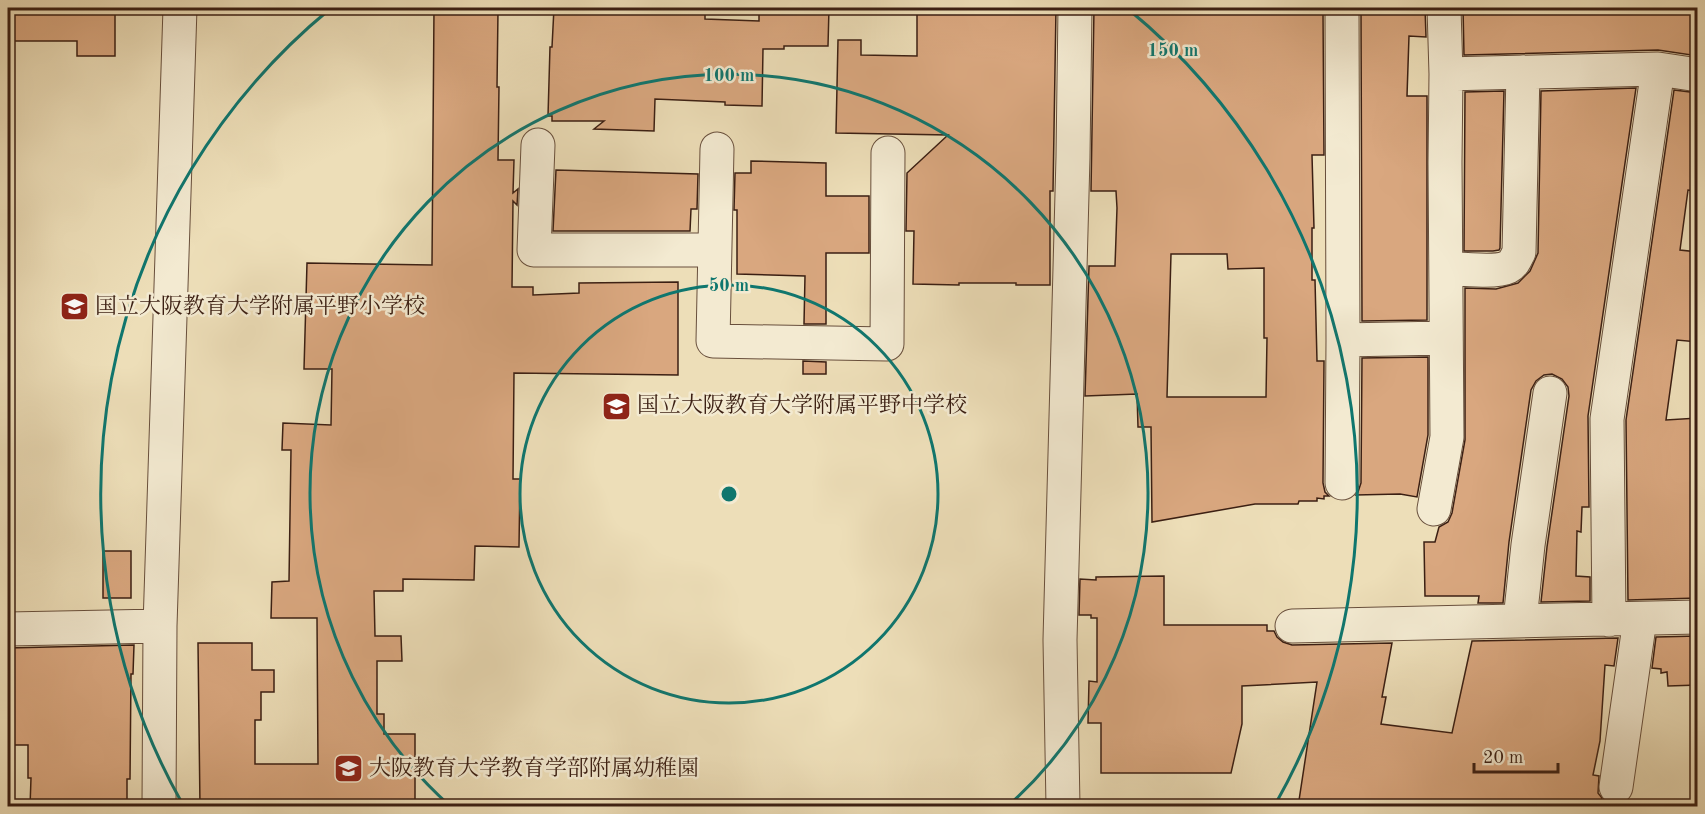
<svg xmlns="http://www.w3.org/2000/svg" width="1705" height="814" viewBox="0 0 1705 814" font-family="'Old Standard TT','Noto Serif JP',serif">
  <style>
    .building { fill: #d9a77f; stroke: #3b1f13; stroke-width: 1.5; fill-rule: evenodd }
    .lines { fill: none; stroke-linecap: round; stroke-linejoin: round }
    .minor-casing { stroke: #684f3c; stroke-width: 35 }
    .minor { stroke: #f3ead1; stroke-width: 33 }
    .ring { fill: none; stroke: #0f766e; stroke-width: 3 }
    .labels { text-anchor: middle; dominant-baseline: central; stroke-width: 5; stroke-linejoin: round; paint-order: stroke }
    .poi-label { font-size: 22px; fill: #3b1f13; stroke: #f3ead1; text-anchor: start }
    .centre { fill: #0f766e; stroke: #f3ead1; stroke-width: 3 }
    .ring-label { font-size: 18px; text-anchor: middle; font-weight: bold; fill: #0f766e; stroke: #f3ead1; stroke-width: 5; stroke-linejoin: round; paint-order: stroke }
  </style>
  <rect width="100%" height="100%" fill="#eddeb8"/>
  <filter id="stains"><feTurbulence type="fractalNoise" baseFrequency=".00333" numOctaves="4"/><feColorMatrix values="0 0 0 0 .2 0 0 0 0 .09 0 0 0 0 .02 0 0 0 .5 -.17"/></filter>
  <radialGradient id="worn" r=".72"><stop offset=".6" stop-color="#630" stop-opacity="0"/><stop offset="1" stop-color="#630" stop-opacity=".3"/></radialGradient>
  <path class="building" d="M 8,8 L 115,8 L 115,56 L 77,56 L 77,41 L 8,41 Z
    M 434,8 L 495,8 L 495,11 L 498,11 L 497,87 L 499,87 L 498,160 L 514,160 L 513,193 L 518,189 L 517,205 L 513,201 L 512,287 L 533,287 L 533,295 L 579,293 L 579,283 L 678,282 L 678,375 L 514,373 L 513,479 L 520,479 L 519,547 L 475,546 L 474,580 L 403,579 L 403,591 L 374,591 L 375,636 L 401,636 L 402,661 L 377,661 L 377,714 L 384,714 L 384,734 L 415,734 L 415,807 L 200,807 L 198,643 L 252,643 L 252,670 L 274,670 L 274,692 L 261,692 L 261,720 L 255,720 L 255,764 L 318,764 L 317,618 L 271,618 L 272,582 L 289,581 L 291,450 L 282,450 L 283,423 L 331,425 L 332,369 L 304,369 L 307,263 L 432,265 Z
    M 554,8 L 705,8 L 705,19 L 759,21 L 759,8 L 829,8 L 828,46 L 784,46 L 784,49 L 763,49 L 762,106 L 725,105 L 725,102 L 655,99 L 654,131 L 594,129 L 604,121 L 552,121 L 552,116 L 548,116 L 550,47 L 552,47 Z
    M 917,8 L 1056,8 L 1053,191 L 1050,191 L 1050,285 L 1016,285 L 1016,283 L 959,283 L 959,285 L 913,284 L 914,231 L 906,231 L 907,173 L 948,135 L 836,133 L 838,40 L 861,40 L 861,55 L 917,56 Z
    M 1094,8 L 1193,8 L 1193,13 L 1270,12 L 1270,8 L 1316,8 L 1316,12 L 1323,12 L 1324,155 L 1312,155 L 1314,228 L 1312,228 L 1312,280 L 1315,280 L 1317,361 L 1324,361 L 1323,483 L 1325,492 L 1329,496 L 1324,496 L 1324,499 L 1317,498 L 1317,501 L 1299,501 L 1298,504 L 1255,504 L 1152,522 L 1151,427 L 1138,427 L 1137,394 L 1085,396 L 1089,266 L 1115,266 L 1117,208 L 1116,191 L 1091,191 ZM 1171,254 L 1227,254 L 1228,269 L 1264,268 L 1264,338 L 1267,338 L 1266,397 L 1167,397 Z
    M 1364,8 L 1425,8 L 1426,37 L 1409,36 L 1407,96 L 1427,96 L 1427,320 L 1362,321 L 1361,12 L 1363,12 Z
    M 1463,8 L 1698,8 L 1698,56 L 1658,50 L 1464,55 Z
    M 1636,88 L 1588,416 L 1589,507 L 1582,507 L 1581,532 L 1577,531 L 1576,576 L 1590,577 L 1590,601 L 1541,602 L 1547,547 L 1569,396 L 1568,387 L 1562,379 L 1552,374 L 1544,375 L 1536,381 L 1531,390 L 1509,542 L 1503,603 L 1478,603 L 1479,596 L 1425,596 L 1424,542 L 1435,542 L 1439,527 L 1448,522 L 1452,513 L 1465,440 L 1465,288 L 1496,289 L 1518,283 L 1530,271 L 1538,253 L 1541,91 Z
    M 1674,90 L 1698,93 L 1698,191 L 1688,190 L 1680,250 L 1698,252 L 1698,342 L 1677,340 L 1666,420 L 1698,418 L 1698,598 L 1628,600 L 1626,420 Z
    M 1504,91 L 1500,248 L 1499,250 L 1493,251 L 1464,251 L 1465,92 Z
    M 751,161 L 826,163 L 826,196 L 869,196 L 869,253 L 826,253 L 826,324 L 804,324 L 805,276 L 737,274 L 737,210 L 734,210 L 735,173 L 751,173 Z
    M 556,170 L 698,174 L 697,209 L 691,209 L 690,231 L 553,231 Z
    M 1428,357 L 1428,435 L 1417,497 L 1400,494 L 1356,495 L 1358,492 L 1361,483 L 1362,358 Z
    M 803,361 L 826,362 L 826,374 L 803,374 Z
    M 103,551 L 131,551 L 131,598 L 103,598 Z
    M 1164,576 L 1164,625 L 1267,625 L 1267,631 L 1274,631 L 1277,637 L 1283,642 L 1292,645 L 1392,643 L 1382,697 L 1386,697 L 1381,724 L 1452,733 L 1472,641 L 1618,638 L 1614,666 L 1605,665 L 1600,741 L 1593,775 L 1599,776 L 1598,793 L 1602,798 L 1600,807 L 1298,807 L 1317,682 L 1242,686 L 1242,724 L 1231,773 L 1101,773 L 1101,723 L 1088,723 L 1089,681 L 1097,682 L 1097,618 L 1091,618 L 1091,615 L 1079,615 L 1080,579 L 1096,580 L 1096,577 Z
    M 1698,636 L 1698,685 L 1668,686 L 1667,672 L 1661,673 L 1661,669 L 1652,668 L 1656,637 Z
    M 134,645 L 133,674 L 131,674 L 130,779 L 127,779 L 127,807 L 30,807 L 31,778 L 28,778 L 28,745 L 8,745 L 8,648 Z"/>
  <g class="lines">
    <defs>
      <path id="minor" d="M 1446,74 L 1658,69 L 1698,75
        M 538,145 L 534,250 L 714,250
        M 717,149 L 713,341 L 887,344 L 888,153
        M 1446,268 C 1460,269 1496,273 1508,267 C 1514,264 1516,258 1519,252 L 1523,72
        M 1343,340 L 1445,338
        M 1342,483 L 1343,340 L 1342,8
        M 1434,509 L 1447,437 L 1445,162 L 1446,74 L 1444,8
        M 1520,620 L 1528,545 L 1550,393
        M 1609,620 L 1607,419 L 1658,69
        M 1292,626 L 1698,617
        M 8,629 L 160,626
        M 1616,787 L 1640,619
        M 159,806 L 160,626 L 180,8
        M 1063,806 L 1060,640 L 1073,157 L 1075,8"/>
    </defs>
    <use href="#minor" class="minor-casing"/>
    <use href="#minor" class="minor"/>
  </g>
  <g class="ring">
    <circle cx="729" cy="494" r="209"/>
    <path d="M449 805A419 419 0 1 1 1009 805"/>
    <path d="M182 803A628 628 0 0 1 330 9M1128 9A628 628 0 0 1 1276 803"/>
  </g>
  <defs>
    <symbol id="school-square" viewBox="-11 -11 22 22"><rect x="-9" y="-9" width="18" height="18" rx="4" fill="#8f2418" stroke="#f3ead1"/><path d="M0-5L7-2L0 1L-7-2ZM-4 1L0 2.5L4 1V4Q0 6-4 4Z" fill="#fff"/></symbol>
  </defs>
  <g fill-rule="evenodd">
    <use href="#school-square" x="58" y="290" width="33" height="33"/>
    <use href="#school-square" x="600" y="390" width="33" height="33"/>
    <use href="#school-square" x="332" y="752" width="33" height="33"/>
  </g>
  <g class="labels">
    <g class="poi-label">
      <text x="95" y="307">国立大阪教育大学附属平野小学校</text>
      <text x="637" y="406">国立大阪教育大学附属平野中学校</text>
      <text x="369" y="769">大阪教育大学教育学部附属幼稚園</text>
    </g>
  </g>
  <circle cx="729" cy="494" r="9" class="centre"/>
  <g class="ring-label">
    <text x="1173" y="56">150 m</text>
    <text x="729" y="81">100 m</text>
    <text x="729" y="291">50 m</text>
  </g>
  <rect width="1705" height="814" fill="none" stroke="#eddeb8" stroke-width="30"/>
  <rect x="9" y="9" width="1687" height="796" fill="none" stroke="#3b1f13" stroke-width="3"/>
  <rect x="15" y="15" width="1675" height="784" fill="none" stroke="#3b1f13" stroke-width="1.5"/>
  <path d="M1474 763v9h84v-9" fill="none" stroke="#3b1f13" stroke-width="3"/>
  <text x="1483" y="763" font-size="18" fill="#3b1f13" stroke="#f3ead1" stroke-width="4.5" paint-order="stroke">20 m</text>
  <rect width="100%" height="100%" filter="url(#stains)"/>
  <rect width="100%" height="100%" fill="url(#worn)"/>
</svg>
